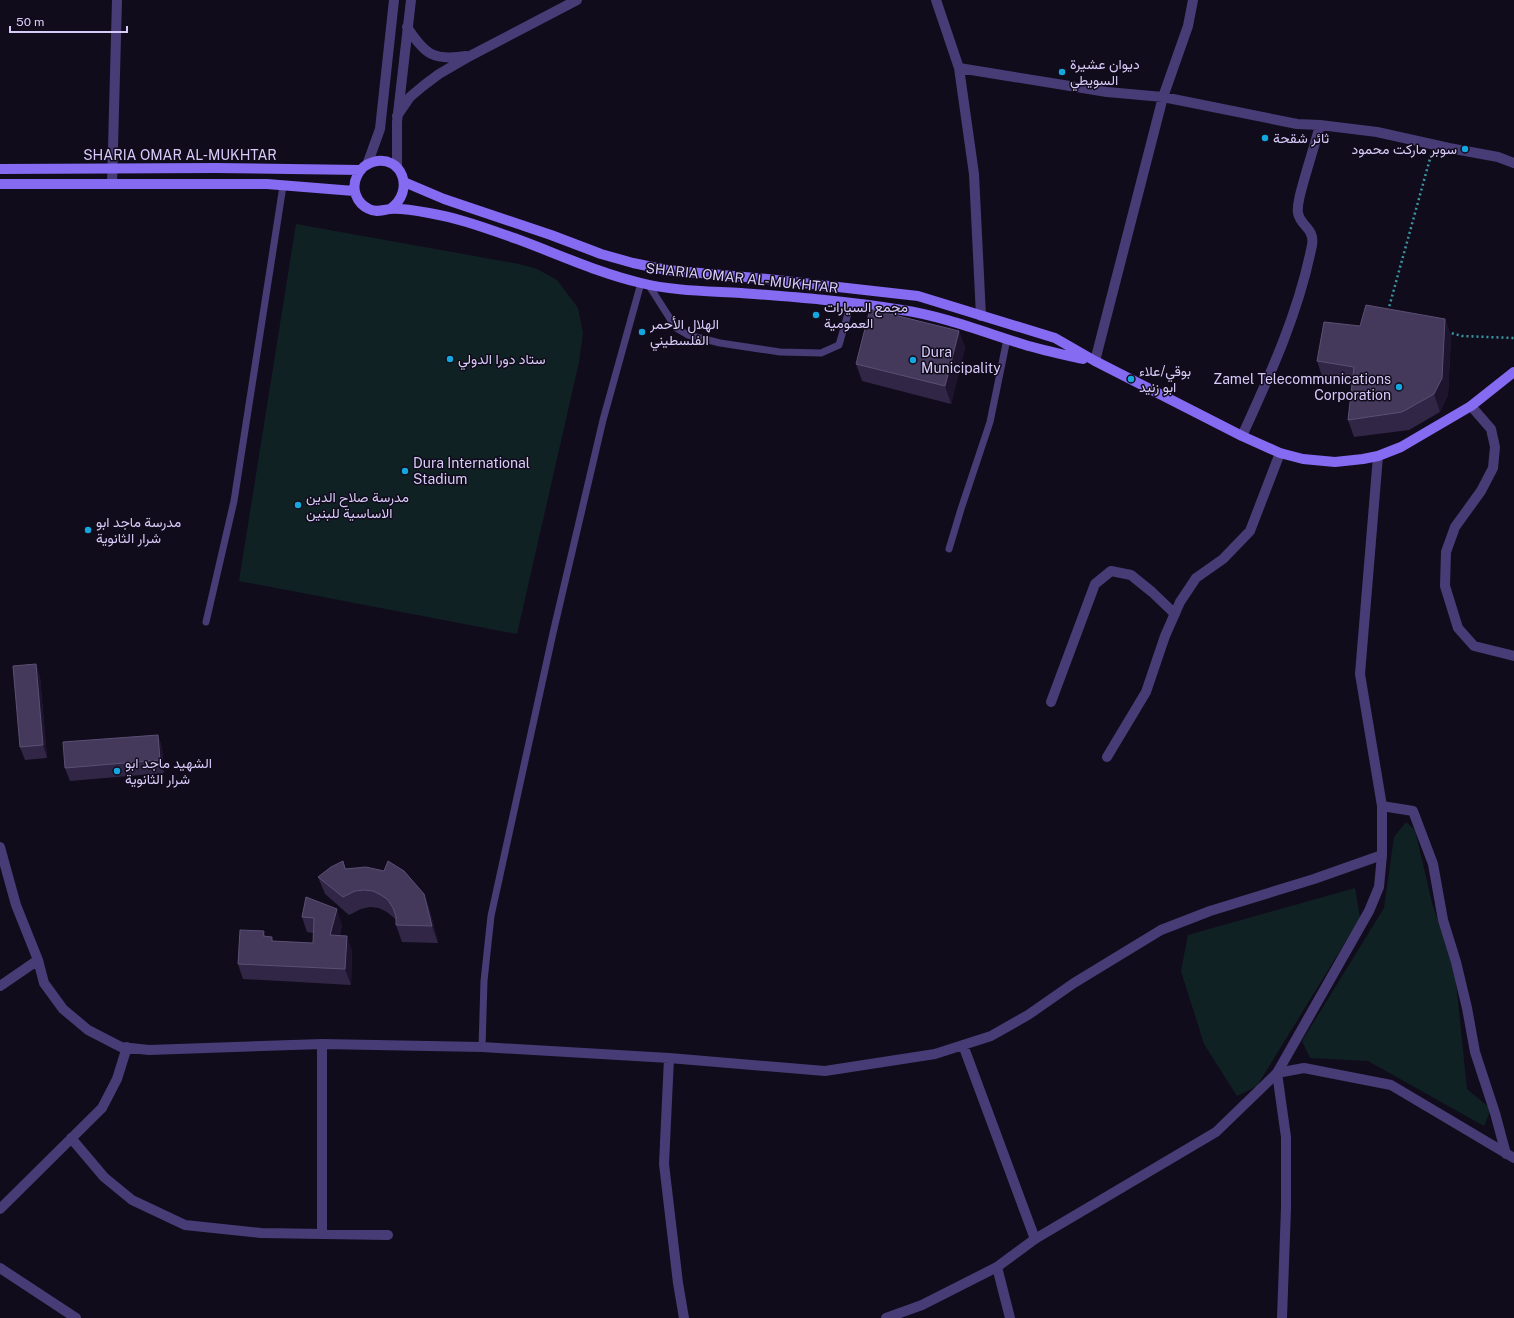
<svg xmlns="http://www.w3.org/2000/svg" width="1514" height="1318" viewBox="0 0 1514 1318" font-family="'Public Sans',Vazirmatn,sans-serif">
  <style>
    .green { fill: #102124 }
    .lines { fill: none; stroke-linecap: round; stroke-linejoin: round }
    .path { stroke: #3797a2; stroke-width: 2.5; stroke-dasharray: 2 3; stroke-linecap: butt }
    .service { stroke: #483c76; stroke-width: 7 }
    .minor { stroke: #483c76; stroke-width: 10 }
    .tertiary { stroke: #483c76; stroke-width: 10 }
    .secondary { stroke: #856af2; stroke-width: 10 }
    .wall { fill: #322647 }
    .shaded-wall { fill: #1e142e }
    .building { fill: #44385b; stroke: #5b4f74 }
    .poi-dot { fill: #14a7dd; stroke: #110c1b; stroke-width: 1.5 }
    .labels { text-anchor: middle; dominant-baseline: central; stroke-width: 3; stroke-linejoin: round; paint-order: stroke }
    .poi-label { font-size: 14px; fill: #d8cbfa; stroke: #110c1b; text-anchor: start }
    .street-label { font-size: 14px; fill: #d8cbfa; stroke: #110c1b }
  </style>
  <rect width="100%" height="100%" fill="#110c1b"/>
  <path class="green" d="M 296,224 L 519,264 L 537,269 L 557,280 L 578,308 L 583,333 L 579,362 L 517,634 L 239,581 Z
    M 1406,822 L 1415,830 L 1432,903 L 1455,972 L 1467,1089 L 1491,1109 L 1484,1126 L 1368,1061 L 1310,1058 L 1302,1041 L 1384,908 L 1394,837 Z
    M 1355,888 L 1360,918 L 1257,1086 L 1237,1096 L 1204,1044 L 1181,971 L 1188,935 Z"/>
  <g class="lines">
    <path class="path" d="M 1388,311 L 1431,155
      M 1447,332 L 1462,336 L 1514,338"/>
    <path class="service" d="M 648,284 L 676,328 L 688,335 L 720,343 L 780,352 L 821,353 L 839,345 L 851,303
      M 949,549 L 961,509 L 990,422 L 1007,339
      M 206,622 L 234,501 L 283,186
      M 482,1047 L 484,981 L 491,916 L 553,633 L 603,420 L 641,283"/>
    <path class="minor" d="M 936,0 L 959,68 L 974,174 L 981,316
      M 407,27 C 425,55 434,61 466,56
      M 959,68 L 1107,92 L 1163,97 L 1297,124 L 1320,125 L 1377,132 L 1449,148 L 1498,157 L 1514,163
      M 397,116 L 410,97 L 423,86 L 439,74 L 470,56 L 577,0
      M 367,165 L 380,129 L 394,0
      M 397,168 L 397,122 L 411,0
      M 112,184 L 117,0
      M 1095,361 L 1163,97 L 1188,26 L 1193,0
      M 1471,406 L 1491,429 L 1495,447 L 1493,468 L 1481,491 L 1455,527 L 1446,552 L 1445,586 L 1458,628 L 1474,646 L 1514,656
      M 1242,436 C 1270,375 1299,312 1312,245 C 1315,228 1300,226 1298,213 C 1297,207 1299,200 1300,195 C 1306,171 1314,148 1320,125
      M 1051,702 L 1095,584 L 1111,571 L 1131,575 L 1152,592 L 1175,614
      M 1107,757 L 1146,692 L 1165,636 L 1180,602 L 1196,578 L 1223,559 L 1250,531 L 1280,453
      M 0,847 L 16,905 L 38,960 L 44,983 L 63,1009 L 88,1030 L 121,1047 L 149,1050 L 322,1044 L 482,1047 L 669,1058 L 825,1071 L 935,1054 L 991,1036 L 1028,1015 L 1074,983 L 1161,930 L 1210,911 L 1314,879 L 1382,855
      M 0,986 L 38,960
      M 322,1044 L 322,1234
      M 963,1045 L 1035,1239
      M 669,1058 L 664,1164 L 678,1283 L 684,1318
      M 1277,1073 L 1286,1137 L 1286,1208 L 1282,1318
      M 71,1138 L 104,1177 L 132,1200 L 185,1225 L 261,1233 L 388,1235
      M 0,1209 L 102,1108 L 117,1079 L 127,1047
      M 997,1267 L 1010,1318
      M 0,1268 L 76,1318"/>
    <path class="tertiary" d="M 1382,806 L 1413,811 L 1433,864 L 1443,920 L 1456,962 L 1467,1008 L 1475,1052 L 1495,1113 L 1506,1154
      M 1277,1073 L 1304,1068 L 1391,1085 L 1514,1158
      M 886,1318 L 922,1305 L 997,1267 L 1035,1239 L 1216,1132 L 1277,1073 L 1369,911 L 1379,887 L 1382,855 L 1382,806 L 1360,674 L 1378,456"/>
    <path class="secondary" d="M 0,169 L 216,168 L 361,170
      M 404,182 L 444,199 L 551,235 L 601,254 L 633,263 L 667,270 L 767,279 L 918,296 L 1055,338 L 1095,361 L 1242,436 L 1280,453 L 1303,459 L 1335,462 L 1363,459 L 1378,456 L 1401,447 L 1471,406 L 1514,372
      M 0,184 L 267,184 L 354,191
      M 390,209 C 416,191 402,154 373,162 C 366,164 360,169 357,176 C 351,188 356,203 369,209 C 376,213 382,210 390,209 C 400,208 418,211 429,213 C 459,218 488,229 517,239 C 558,254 598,273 641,283 C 673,291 708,291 741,293 C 794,297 848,301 902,310 C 942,316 981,331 1019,343 C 1040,350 1062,354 1083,359"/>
  </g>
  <path class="wall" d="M 1445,319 L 1451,336 L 1448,395 L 1440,412 L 1409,430 L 1354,437 L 1348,420 L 1352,383 L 1323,379 L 1317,361 L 1360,326 Z
    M 959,331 L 965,348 L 951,404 L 862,381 L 856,364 Z
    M 36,664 L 40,677 L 47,758 L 25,760 L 20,747 Z
    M 158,735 L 162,748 L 164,773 L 70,781 L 65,768 Z
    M 343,861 L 346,869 L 424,894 L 430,911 L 438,943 L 402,942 L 396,925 L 396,920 L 394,918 L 387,912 L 379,908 L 370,907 L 361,909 L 349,915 L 325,894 L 318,877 Z
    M 306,897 L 342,925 L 340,935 L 352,951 L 351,985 L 243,979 L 238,964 L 264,931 L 265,936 L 274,941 L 313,943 L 313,933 L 307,932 L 302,917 Z"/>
  <path class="shaded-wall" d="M 1445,319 L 1451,336 L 1448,395 L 1440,412 L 1434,394 Z
    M 959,331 L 965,348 L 951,404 L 945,386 Z
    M 36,664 L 40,677 L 47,758 L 43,745 Z
    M 158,735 L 162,748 L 164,773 L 160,760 Z
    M 424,894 L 430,911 L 438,943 L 432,926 Z
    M 337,909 L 342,925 L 336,950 L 330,935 Z
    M 347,936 L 352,951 L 351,985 L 345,969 Z"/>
  <path class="building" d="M 1366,305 L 1445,319 L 1442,378 L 1434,394 L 1402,412 L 1348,420 L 1354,367 L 1317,361 L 1324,322 L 1360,326 Z
    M 870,309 L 959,331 L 945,386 L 856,364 Z
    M 36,664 L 43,745 L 20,747 L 13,666 Z
    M 158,735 L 160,760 L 65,768 L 63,742 Z
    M 343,861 L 345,869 L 366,867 L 384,871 L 388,861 L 404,871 L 424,894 L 432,926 L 396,925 L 396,916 L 393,908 L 388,900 L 381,895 L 373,891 L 364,890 L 355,891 L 343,897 L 318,877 L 331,867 Z
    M 306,897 L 337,909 L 330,935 L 347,936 L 345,969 L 238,964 L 240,930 L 264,931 L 263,936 L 272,937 L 272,941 L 313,943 L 314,918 L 302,917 Z"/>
  <g class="poi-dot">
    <circle cx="1062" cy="72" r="4"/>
    <circle cx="1265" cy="138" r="4"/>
    <circle cx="1465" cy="149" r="4"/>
    <circle cx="816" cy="315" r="4"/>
    <circle cx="642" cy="332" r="4"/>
    <circle cx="450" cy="359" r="4"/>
    <circle cx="913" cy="360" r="4"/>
    <circle cx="1131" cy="379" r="4"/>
    <circle cx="1399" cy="387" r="4"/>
    <circle cx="405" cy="471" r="4"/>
    <circle cx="298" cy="505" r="4"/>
    <circle cx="88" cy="530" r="4"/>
    <circle cx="117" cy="771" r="4"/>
  </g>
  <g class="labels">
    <g class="poi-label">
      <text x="1070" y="64">ديوان عشيرة<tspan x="1070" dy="16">السويطي</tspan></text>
      <text x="1273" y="138">ثائر شقحة</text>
      <text x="1457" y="149" text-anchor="end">سوبر ماركت محمود</text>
      <text x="824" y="307">مجمع السيارات<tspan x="824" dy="16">العمومية</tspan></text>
      <text x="650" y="324">الهلال الأحمر<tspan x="650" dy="16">الفلسطيني</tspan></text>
      <text x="921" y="352">Dura<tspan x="921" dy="16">Municipality</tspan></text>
      <text x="458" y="359">ستاد دورا الدولي</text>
      <text x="1139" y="371">بوقي/علاء<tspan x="1139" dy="16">ابو زنيد</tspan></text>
      <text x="1391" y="379" text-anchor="end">Zamel Telecommunications<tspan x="1391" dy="16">Corporation</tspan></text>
      <text x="413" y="463">Dura International<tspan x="413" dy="16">Stadium</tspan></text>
      <text x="306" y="497">مدرسة صلاح الدين<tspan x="306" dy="16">الاساسية للبنين</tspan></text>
      <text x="96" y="522">مدرسة ماجد ابو<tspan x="96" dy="16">شرار الثانوية</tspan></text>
      <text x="125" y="763">الشهيد ماجد ابو<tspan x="125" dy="16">شرار الثانوية</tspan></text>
    </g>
    <g class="street-label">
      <text x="180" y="155">SHARIA OMAR AL-MUKHTAR</text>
      <text transform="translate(742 278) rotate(6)">SHARIA OMAR AL-MUKHTAR</text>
    </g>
  </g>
  <path d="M10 26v6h117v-6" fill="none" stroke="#d8cbfa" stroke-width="2"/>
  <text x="16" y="26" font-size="12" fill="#d8cbfa" stroke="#110c1b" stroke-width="3" paint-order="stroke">50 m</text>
</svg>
